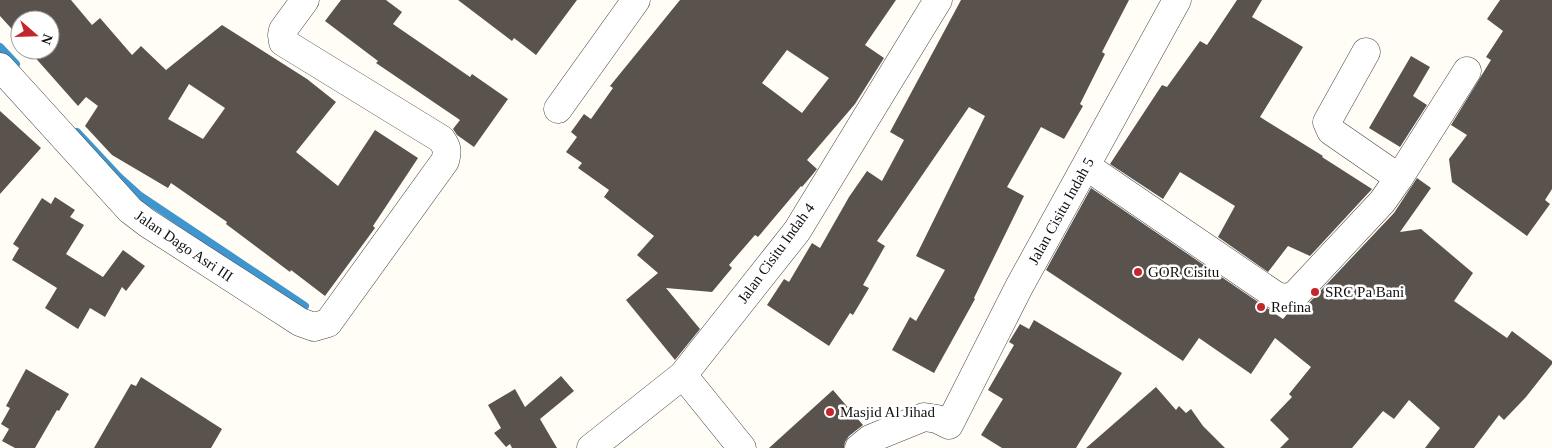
<svg xmlns="http://www.w3.org/2000/svg" width="1552" height="448" viewBox="0 0 1552 448" font-family="Georgia,serif">
  <style>
    .lines { fill: none; stroke-linecap: round; stroke-linejoin: round }
    .stream { stroke: #3f96cf; stroke-width: 8 }
    .building { fill: #5a524d; fill-rule: evenodd }
    .minor-casing { stroke: #444; stroke-width: 29 }
    .minor { stroke: #fff; stroke-width: 28 }
    .poi-dot { fill: #c4262e; stroke: #fff; stroke-width: 2 }
    .labels { text-anchor: middle; dominant-baseline: central; stroke-width: 5; stroke-linejoin: round; paint-order: stroke }
    .street-label { font-size: 15px; fill: #111; stroke: #fff }
    .poi-label { font-size: 15px; fill: #111; stroke: #fff; text-anchor: start }
  </style>
  <rect width="100%" height="100%" fill="#fffdf5"/>
  <g class="lines">
    <path class="stream" d="M 0,47 L 16,64
      M 77,132 L 119,177 L 139,195 L 305,306"/>
  </g>
  <path class="building" d="M 0,0 L 71,0 L 92,25 L 100,18 L 132,55 L 141,46 L 166,70 L 222,25 L 307,79 L 336,102 L 296,152 L 338,186 L 375,130 L 418,158 L 373,226 L 375,228 L 325,296 L 291,270 L 290,272 L 226,224 L 227,222 L 171,183 L 168,188 L 112,155 L 85,126 L 98,106 L 86,97 L 78,106 L 32,54 L 30,50 L 50,50 L 50,20 L 20,20 L 20,38 L 0,16 ZM 189,84 L 225,108 L 203,139 L 168,119 Z
    M 341,0 L 386,0 L 402,12 L 393,24 L 470,77 L 472,74 L 508,99 L 474,147 L 457,135 L 453,129 L 460,120 L 376,63 L 378,61 L 325,21 Z
    M 458,0 L 577,0 L 536,55 L 514,38 L 512,41 Z
    M 680,0 L 896,0 L 865,45 L 884,58 L 855,104 L 807,160 L 817,169 L 813,174 L 802,187 L 801,186 L 758,237 L 755,235 L 729,265 L 732,268 L 712,292 L 666,288 L 700,329 L 675,360 L 626,300 L 658,273 L 637,255 L 654,236 L 604,197 L 609,190 L 578,168 L 582,163 L 566,152 L 577,137 L 571,132 L 584,114 L 591,119 L 613,88 L 610,86 ZM 787,50 L 829,78 L 802,113 L 762,83 Z
    M 961,0 L 1129,0 L 1102,52 L 1105,54 L 1080,104 L 1083,106 L 1064,139 L 1041,127 L 1007,187 L 1024,196 L 974,298 L 975,299 L 934,373 L 892,350 L 910,317 L 916,321 L 945,270 L 916,256 L 985,116 L 969,107 L 877,241 L 885,246 L 863,285 L 869,288 L 853,315 L 850,313 L 829,346 L 767,305 L 784,279 L 789,282 L 812,243 L 820,248 L 849,197 L 867,171 L 882,181 L 904,140 L 890,132 Z
    M 1237,0 L 1262,0 L 1252,17 L 1303,47 L 1260,117 L 1323,156 L 1322,157 L 1372,189 L 1310,256 L 1288,246 L 1268,272 L 1218,237 L 1235,206 L 1180,172 L 1163,199 L 1110,164 L 1162,85 L 1167,87 L 1200,41 L 1207,45 Z
    M 1500,0 L 1552,0 L 1552,189 L 1545,200 L 1550,204 L 1527,236 L 1452,182 L 1449,159 L 1467,135 L 1451,125 L 1491,60 L 1486,57 L 1503,31 L 1487,19 Z
    M 1411,56 L 1430,67 L 1413,96 L 1427,105 L 1400,147 L 1369,128 Z
    M 0,111 L 41,148 L 0,194 Z
    M 1417,178 L 1431,188 L 1400,232 L 1421,229 L 1473,273 L 1454,301 L 1507,338 L 1512,331 L 1552,361 L 1552,364 L 1526,397 L 1504,420 L 1499,415 L 1474,448 L 1425,448 L 1440,428 L 1409,400 L 1394,419 L 1383,411 L 1352,448 L 1280,448 L 1289,439 L 1270,420 L 1292,397 L 1289,394 L 1311,367 L 1275,338 L 1251,374 L 1199,338 L 1183,361 L 1046,270 L 1091,188 L 1283,319 L 1288,313 L 1299,310 L 1307,305 L 1394,213 Z
    M 55,197 L 75,210 L 70,217 L 84,225 L 66,254 L 103,277 L 123,250 L 145,266 L 126,291 L 122,287 L 105,317 L 90,308 L 78,329 L 45,308 L 57,288 L 12,260 L 19,248 L 13,244 L 42,198 L 51,204 Z
    M 1034,320 L 1122,373 L 1076,448 L 1002,448 L 981,435 L 1003,399 L 988,390 L 1014,345 L 1009,342 L 1020,324 L 1029,329 Z
    M 26,369 L 69,394 L 59,411 L 57,410 L 35,448 L 15,448 L 2,441 L 9,429 L 1,424 L 10,408 L 6,406 Z
    M 561,376 L 574,391 L 540,419 L 557,448 L 512,448 L 510,444 L 506,447 L 494,433 L 501,428 L 488,405 L 515,389 L 525,407 Z
    M 141,377 L 222,429 L 211,448 L 94,448 L 131,384 L 136,386 Z
    M 1156,387 L 1176,410 L 1179,406 L 1186,413 L 1191,409 L 1203,426 L 1225,448 L 1086,448 Z
    M 833,390 L 863,425 L 849,436 L 845,442 L 844,448 L 769,448 Z"/>
  <g class="lines">
    <defs>
      <path id="minor" d="M 1366,52 L 1327,122 L 1331,131 L 1399,178
        M 0,67 L 130,210 L 147,223 L 300,322 L 314,327 L 328,323 L 445,161 C 448,151 447,147 441,139 L 283,42 L 282,35 L 283,30 L 305,0
        M 558,109 L 636,0
        M 1086,166 L 1275,295 C 1284,299 1288,298 1296,294 L 1382,202 L 1399,178 L 1467,71
        M 683,375 L 742,448
        M 591,448 L 683,375 L 797,231 L 938,0
        M 859,448 L 870,439 L 924,417 L 937,419 L 949,425 L 1019,287 L 1177,0"/>
    </defs>
    <use href="#minor" class="minor-casing"/>
    <use href="#minor" class="minor"/>
  </g>
  <g class="poi-dot">
    <circle cx="1138" cy="272" r="5"/>
    <circle cx="1315" cy="292" r="5"/>
    <circle cx="1261" cy="307" r="5"/>
    <circle cx="830" cy="412" r="5"/>
  </g>
  <g class="labels">
    <g class="street-label">
      <text transform="translate(1061 211) rotate(-61)">Jalan Cisitu Indah 5</text>
      <text transform="translate(184 246) rotate(34)">Jalan Dago Asri III</text>
      <text transform="translate(776 253) rotate(-54)">Jalan Cisitu Indah 4</text>
    </g>
    <g class="poi-label">
      <text x="1148" y="272">GOR Cisitu</text>
      <text x="1325" y="292">SRC Pa Bani</text>
      <text x="1271" y="307">Refina</text>
      <text x="840" y="412">Masjid Al Jihad</text>
    </g>
  </g>
  <g transform="translate(35 35) rotate(110)"><circle r="24" fill="#ffffff" stroke="#a0a0a0"/>
  <path d="M0-4L9 19L0 12L-9 19Z" fill="#c4262e"/>
  <text y="-8" font-size="14" font-weight="bold" text-anchor="middle" fill="#111111">N</text>
  </g>
</svg>
